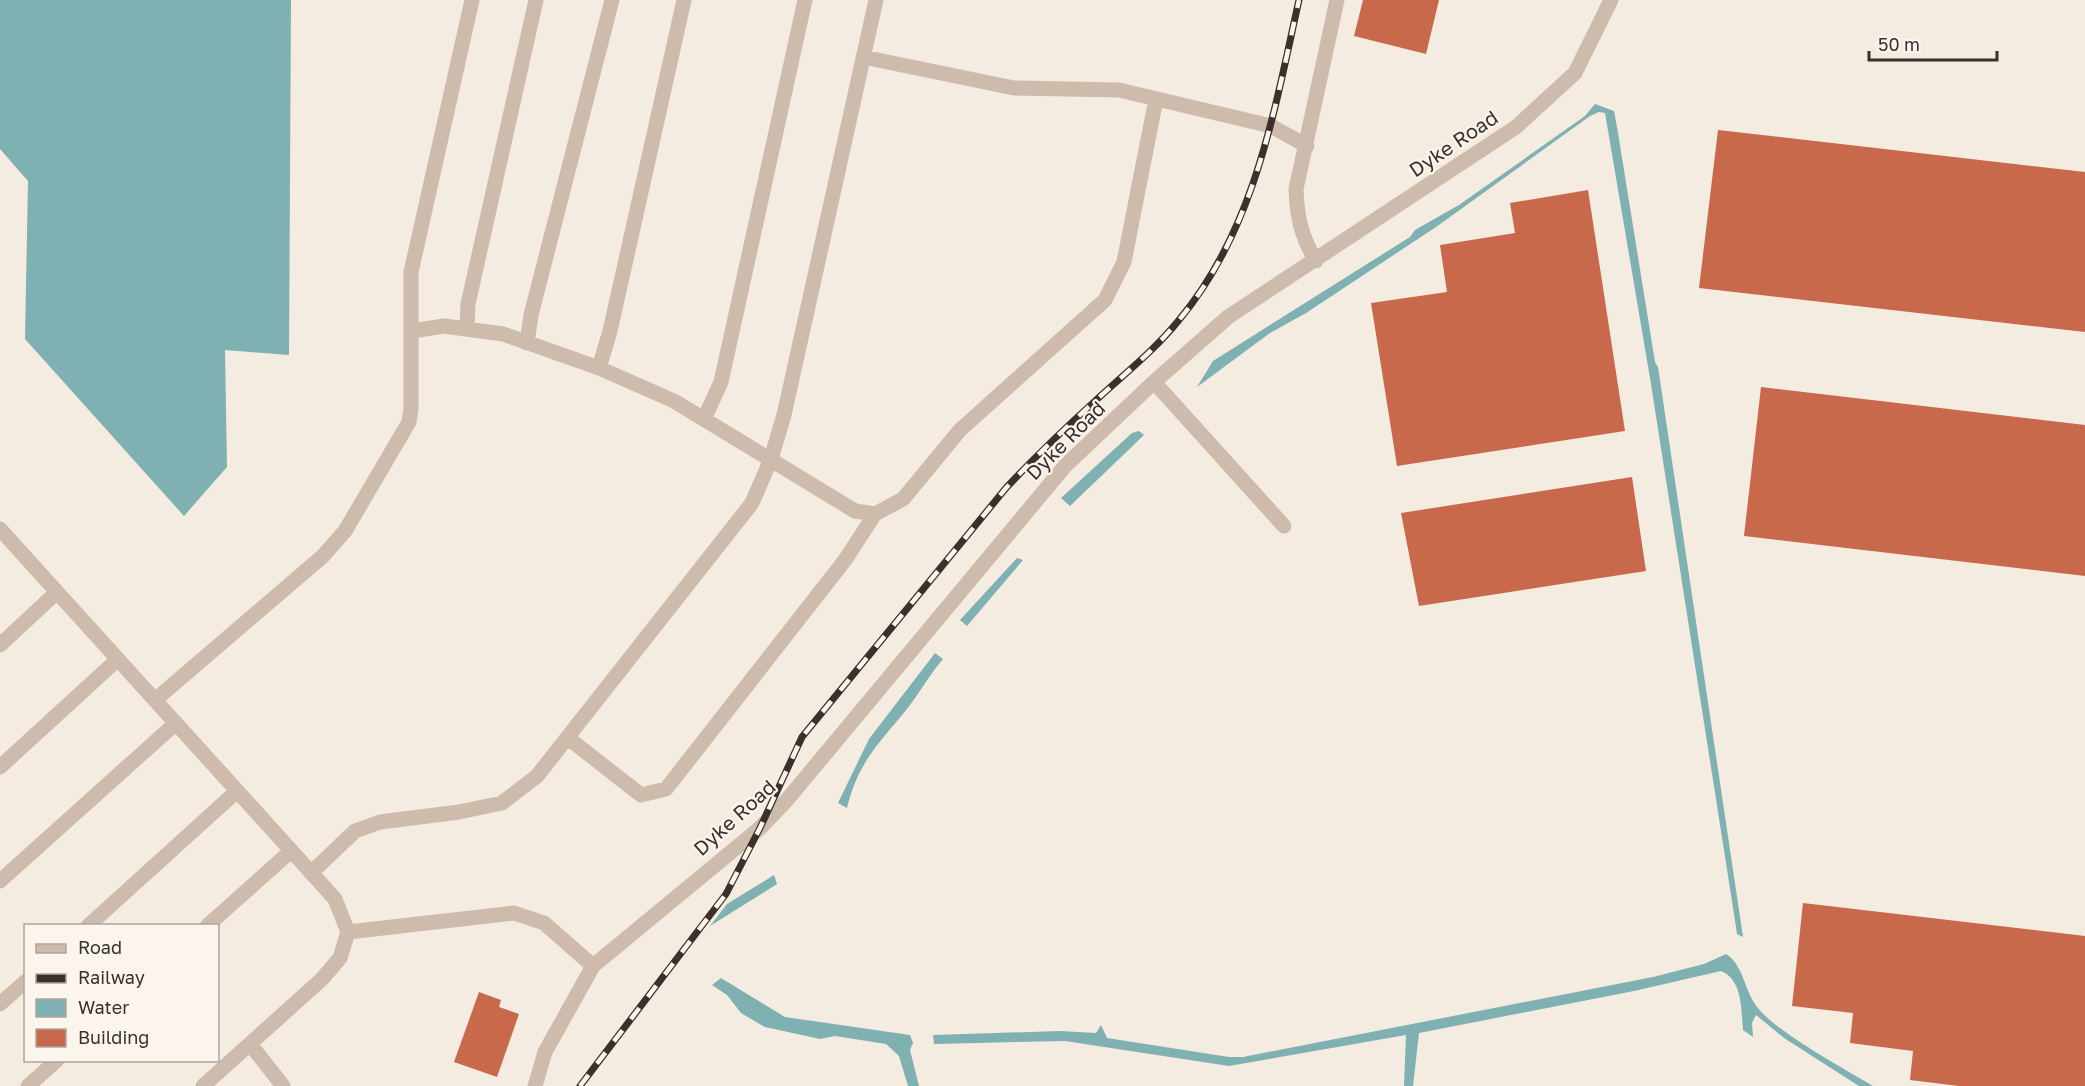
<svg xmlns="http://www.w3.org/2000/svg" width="2085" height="1086" viewBox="0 0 2085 1086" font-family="'Golos Text',sans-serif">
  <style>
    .water { fill: #7fb0b2 }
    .building { fill: #c8694b }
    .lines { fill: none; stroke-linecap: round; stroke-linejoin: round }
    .minor { stroke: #cdbbac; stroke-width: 15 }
    .rail-casing { stroke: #3b302b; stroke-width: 7 }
    .rail { stroke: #fbf5ee; stroke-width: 4.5; stroke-dasharray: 14; stroke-linecap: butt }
    .labels { text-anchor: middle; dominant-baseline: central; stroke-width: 4.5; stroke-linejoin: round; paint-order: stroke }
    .street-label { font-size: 20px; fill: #3b302b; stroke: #fbf5ee }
  </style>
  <rect width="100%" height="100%" fill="#f4ebe1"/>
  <path class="water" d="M 0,0 L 291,0 L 289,355 L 225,350 L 227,467 L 184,516 L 25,339 L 28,181 L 0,149 Z
    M 1595,104 L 1614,111 L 1617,127 L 1655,362 L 1658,367 L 1743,937 L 1737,934 L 1734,914 L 1650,378 L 1605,113 L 1599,112 L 1590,116 L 1436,227 L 1306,313 L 1270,333 L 1197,387 L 1213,361 L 1410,237 L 1415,230 L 1459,205 L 1585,116 Z
    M 1139,431 L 1144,435 L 1070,506 L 1061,498 L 1132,433 Z
    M 1017,558 L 1023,560 L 967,626 L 960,620 Z
    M 935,653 L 943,659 C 930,674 922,689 910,705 C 881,742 859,759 847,808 L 838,803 L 869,739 Z
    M 774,875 L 777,884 L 710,926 L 727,904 Z
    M 1726,954 C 1744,965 1744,992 1758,1008 C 1778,1033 1843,1068 1873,1086 L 1859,1086 L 1784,1038 L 1756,1015 L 1752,1023 L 1753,1037 L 1743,1030 C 1741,1010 1743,980 1721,971 L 1634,991 L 1419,1033 L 1413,1086 L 1404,1086 L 1406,1035 L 1229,1066 L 1065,1041 L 934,1044 L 933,1035 L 1060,1031 L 1096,1033 L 1101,1025 L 1107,1038 L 1229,1057 L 1243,1057 L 1653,977 L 1704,964 Z
    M 721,978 L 785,1017 L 910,1035 L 913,1043 L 910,1050 L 919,1086 L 908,1086 L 899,1056 L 886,1044 L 835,1036 L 820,1039 L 765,1027 L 741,1013 L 727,995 L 712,985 Z"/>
  <path class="building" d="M 1363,0 L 1439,0 L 1426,54 L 1354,36 Z
    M 1718,130 L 2085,172 L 2085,332 L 1699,288 Z
    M 1588,190 L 1625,431 L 1397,466 L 1371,303 L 1447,292 L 1440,245 L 1515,233 L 1510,203 Z
    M 1761,387 L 2085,425 L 2085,576 L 1744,536 Z
    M 1632,477 L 1646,571 L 1419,606 L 1401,513 Z
    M 1803,903 L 2085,936 L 2085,1086 L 1959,1086 L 1910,1080 L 1913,1051 L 1850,1043 L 1853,1013 L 1792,1006 Z
    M 479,992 L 501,1000 L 499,1007 L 519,1014 L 497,1077 L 454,1062 Z"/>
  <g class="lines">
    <path class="minor" d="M 863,57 L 1014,88 L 1119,90 L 1271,126 L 1307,146
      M 1316,261 C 1301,236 1297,217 1296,189 L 1337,0
      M 467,329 L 468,304 L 536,0
      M 412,331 L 444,326 L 503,334 L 599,368 L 674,401 L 855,511 L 875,514 L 903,499 L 960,430 L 1105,300 L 1124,262 L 1156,99
      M 527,343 L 531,315 L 612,0
      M 599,368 L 610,331 L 684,0
      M 1154,382 L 1284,526
      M 704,419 L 721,382 L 805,0
      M 0,529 L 335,899 L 348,932 L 340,958 L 322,979 L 203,1086
      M 0,645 L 57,592
      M 155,700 L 323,556 L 345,531 L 409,422 L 411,408 L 411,272 L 472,0
      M 568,738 L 641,795 L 666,789 L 845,560 L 875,514
      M 0,767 L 118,659
      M 311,873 L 355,831 L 380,822 L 459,812 L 502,803 L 537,776 L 752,503 L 771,459 L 784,415 L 876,0
      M 0,881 L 176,723
      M 88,926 L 237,791
      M 207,926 L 291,851
      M 348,932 L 514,913 L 544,923 L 593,966
      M 0,1004 L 26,981
      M 250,1044 L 283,1086
      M 28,1086 L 57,1060
      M 535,1086 L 545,1052 L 593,966 L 760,828 L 786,801 L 1065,466 L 1154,382 L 1228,317 L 1516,127 L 1575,73 L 1611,0"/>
    <defs>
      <path id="rail" d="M 580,1086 L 726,894 L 760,828 L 802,737 L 1006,488 C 1034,458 1063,430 1094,402 C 1123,375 1154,351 1179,320 C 1255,229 1274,112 1299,0"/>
    </defs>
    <use href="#rail" class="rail-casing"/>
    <use href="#rail" class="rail"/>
  </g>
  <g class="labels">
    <g class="street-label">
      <text transform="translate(1453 143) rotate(-34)">Dyke Road</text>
      <text transform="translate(1065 440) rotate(-45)">Dyke Road</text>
      <text transform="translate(734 817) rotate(-42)">Dyke Road</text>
    </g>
  </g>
  <rect x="24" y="924" width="195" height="138" fill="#fbf5ee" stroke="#aea6a0" stroke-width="1.5"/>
  <rect x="36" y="944" width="30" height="9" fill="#cdbbac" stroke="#aea6a0" stroke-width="1.5"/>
  <text x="78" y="954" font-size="18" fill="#3b302b">Road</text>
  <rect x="36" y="974" width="30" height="9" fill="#3b302b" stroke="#aea6a0" stroke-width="1.5"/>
  <text x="78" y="984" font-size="18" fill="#3b302b">Railway</text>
  <rect x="36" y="999" width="30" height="18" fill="#7fb0b2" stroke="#aea6a0" stroke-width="1.5"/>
  <text x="78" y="1014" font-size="18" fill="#3b302b">Water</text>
  <rect x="36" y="1029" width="30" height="18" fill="#c8694b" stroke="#aea6a0" stroke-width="1.5"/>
  <text x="78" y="1044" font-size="18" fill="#3b302b">Building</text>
  <path d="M1869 51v9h128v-9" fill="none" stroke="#3b302b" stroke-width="3"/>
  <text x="1878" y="51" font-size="18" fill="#3b302b" stroke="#fbf5ee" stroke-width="4.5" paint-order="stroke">50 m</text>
</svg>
